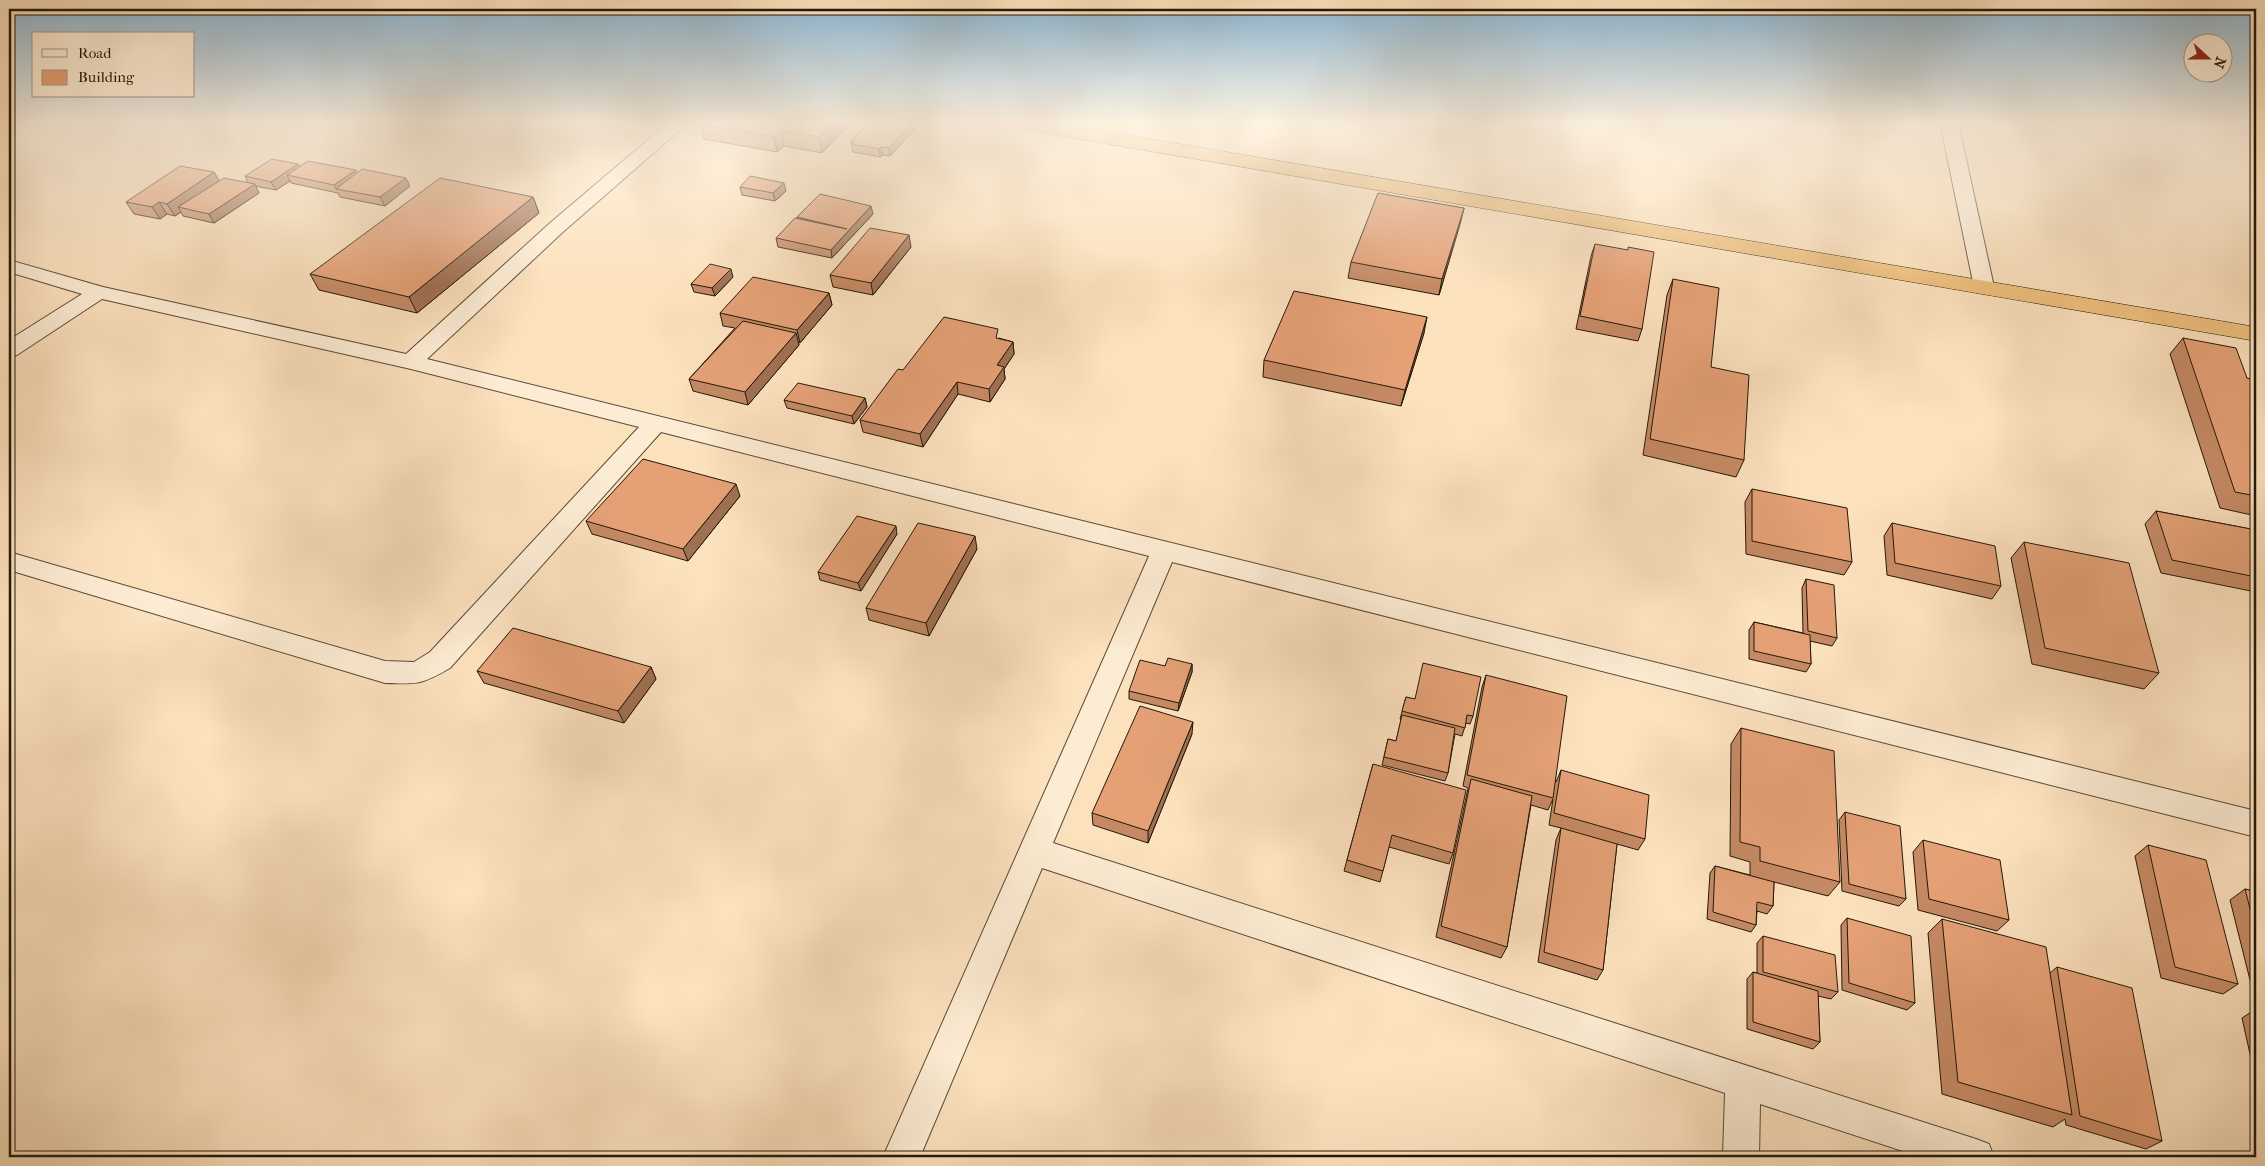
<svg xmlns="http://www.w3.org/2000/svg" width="2265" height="1166" viewBox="0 0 2265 1166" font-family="'IM FELL French Canon',serif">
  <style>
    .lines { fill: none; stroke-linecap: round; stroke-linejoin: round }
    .minor-casing { stroke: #594a36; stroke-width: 2 }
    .highway-casing { stroke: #231809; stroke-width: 1 }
    .minor { fill: #fdecd4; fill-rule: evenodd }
    .highway { fill: #eec07e; fill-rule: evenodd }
    .wall { fill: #c58a65; stroke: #231809 }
    .shaded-wall { fill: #a07053; stroke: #231809 }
    .building { fill: #e5a076; stroke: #231809 }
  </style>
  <rect width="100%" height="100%" fill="#fce1bd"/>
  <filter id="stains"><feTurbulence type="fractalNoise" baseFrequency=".004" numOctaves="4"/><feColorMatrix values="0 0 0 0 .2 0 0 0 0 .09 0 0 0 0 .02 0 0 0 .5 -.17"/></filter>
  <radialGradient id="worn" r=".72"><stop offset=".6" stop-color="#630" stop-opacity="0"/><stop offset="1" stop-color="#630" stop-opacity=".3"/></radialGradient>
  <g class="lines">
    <defs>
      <path id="minor" d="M 669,122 L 689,122 L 564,231 L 427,359 L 2256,811 L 2256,837 L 1172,562 L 1053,843 L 1976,1139 L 1989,1144 L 1994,1157 L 1921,1157 L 1760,1104 L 1759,1157 L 1723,1157 L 1725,1093 L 1042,868 L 920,1157 L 883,1157 L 1149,556 L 661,432 L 450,668 C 421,685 418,684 385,683 L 9,570 L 9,552 L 385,661 L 414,662 L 430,652 L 639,427 L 411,369 L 102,299 L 17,355 L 9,357 L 9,340 L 82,294 L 9,272 L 9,260 L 103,287 L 406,354 L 550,223 Z
        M 1940,122 L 1958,122 L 1994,287 L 1991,291 L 1984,293 L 1977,291 L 1974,287 Z"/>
      <path id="highway" d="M 1006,122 L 1050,122 L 2256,327 L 2256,341 L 1015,128 L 1008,126 Z"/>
    </defs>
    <use href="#minor" class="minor-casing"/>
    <use href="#highway" class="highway-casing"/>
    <use href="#minor" class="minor"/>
    <use href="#highway" class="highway"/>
  </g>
  <path class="wall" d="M 851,122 L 822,153 L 784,146 L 777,152 L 704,139 L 700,124 Z
    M 869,122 L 915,122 L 916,128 L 890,156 L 883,155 L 880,157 L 853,152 L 851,141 Z
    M 299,166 L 357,173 L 410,186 L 385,206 L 340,197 L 338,193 L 291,183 L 290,181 L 276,190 L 255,186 L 259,193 L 214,223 L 183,216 L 181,212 L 175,216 L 167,214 L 160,219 L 134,214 L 126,202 L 214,172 L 219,181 L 248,183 L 245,176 Z
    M 740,187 L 786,191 L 775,201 L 742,195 Z
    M 533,197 L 539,213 L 417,313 L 319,290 L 310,274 Z
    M 1464,208 L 1460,224 L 1439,295 L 1348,278 L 1351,262 Z
    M 873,214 L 832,258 L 778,247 L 776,238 L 798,219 L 797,217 Z
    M 1595,244 L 1642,329 L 1638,341 L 1576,329 L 1591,256 Z
    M 911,247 L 873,295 L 833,287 L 830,275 Z
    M 733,277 L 715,296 L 694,292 L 691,284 Z
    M 1673,279 L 1711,367 L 1744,460 L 1736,477 L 1643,455 L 1667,295 Z
    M 829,293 L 832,305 L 800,343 L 798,342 L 799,345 L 748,405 L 693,391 L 689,379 L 735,328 L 723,326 L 720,313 Z
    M 1424,333 L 1401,406 L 1263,377 L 1264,360 Z
    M 999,338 L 1013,342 L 1014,354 L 1004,369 L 1005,379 L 990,402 L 958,394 L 923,447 L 863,432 L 860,420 L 903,370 Z
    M 2183,338 L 2256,384 L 2256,516 L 2220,508 L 2170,354 Z
    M 865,398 L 867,407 L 854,424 L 787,408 L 784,400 Z
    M 1752,489 L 1852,562 L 1844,575 L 1746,554 L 1745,502 Z
    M 740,496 L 688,561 L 592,534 L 586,521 Z
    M 2156,511 L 2256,530 L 2256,592 L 2161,573 L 2145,524 Z
    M 1892,523 L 2001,586 L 1992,599 L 1887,575 L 1884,536 Z
    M 897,534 L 861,591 L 820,580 L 818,572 Z
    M 2024,542 L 2159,673 L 2144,689 L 2032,664 L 2011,558 Z
    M 977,549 L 929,636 L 869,620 L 866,608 Z
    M 1806,579 L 1837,638 L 1832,646 L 1810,641 L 1811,664 L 1806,672 L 1749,659 L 1749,630 L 1754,622 L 1803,633 L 1802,588 Z
    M 1192,664 L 1192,672 L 1178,711 L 1129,699 L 1129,691 L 1165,666 Z
    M 651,667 L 656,679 L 624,723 L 484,683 L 477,671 Z
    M 1486,675 L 1556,782 L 1561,770 L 1645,839 L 1638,850 L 1617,844 L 1603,970 L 1597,980 L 1538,962 L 1556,840 L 1561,828 L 1549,825 L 1553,799 L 1548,810 L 1531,805 L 1507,947 L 1501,958 L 1436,937 L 1468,788 L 1463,786 L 1482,687 Z
    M 1406,697 L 1473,716 L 1470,724 L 1466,723 L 1462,736 L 1455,734 L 1448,773 L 1445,781 L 1382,765 L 1388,739 L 1396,741 L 1401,720 L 1400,719 Z
    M 1741,728 L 1840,882 L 1828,896 L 1774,882 L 1773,906 L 1767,914 L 1757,911 L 1756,925 L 1751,932 L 1707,919 L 1710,873 L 1715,866 L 1750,875 L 1750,862 L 1730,856 L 1731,744 Z
    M 1192,734 L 1148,843 L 1093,825 L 1092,813 Z
    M 1373,764 L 1453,853 L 1449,864 L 1389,847 L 1380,882 L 1344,871 Z
    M 1845,812 L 1906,899 L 1899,906 L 1842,891 L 1839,820 Z
    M 1923,840 L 2009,920 L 1997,931 L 1918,910 L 1913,852 Z
    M 2148,845 L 2238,984 L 2223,994 L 2161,978 L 2135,856 Z
    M 2245,889 L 2256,892 L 2256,989 L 2252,988 L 2230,900 Z
    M 1847,918 L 1915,1003 L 1907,1010 L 1842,990 L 1841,925 Z
    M 1942,919 L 2050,973 L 2057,967 L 2162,1141 L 2146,1149 L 2066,1125 L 2065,1119 L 2053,1127 L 1942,1094 L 1928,933 Z
    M 1763,936 L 1838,992 L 1831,999 L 1818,996 L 1820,1042 L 1813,1049 L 1747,1029 L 1747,979 L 1753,972 L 1757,973 L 1757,943 Z
    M 2256,1009 L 2256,1081 L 2242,1018 Z"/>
  <path class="shaded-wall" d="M 833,122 L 851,122 L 822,153 L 819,137 Z
    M 913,122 L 915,122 L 916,128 L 890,156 L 889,148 Z
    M 781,130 L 784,146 L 777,152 L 774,137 Z
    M 881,147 L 883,155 L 880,157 L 879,149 Z
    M 298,164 L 303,172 L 287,175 L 290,181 L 276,190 L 271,182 Z
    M 356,170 L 360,179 L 336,189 L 334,185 Z
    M 214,172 L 221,184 L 178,207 L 181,212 L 175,216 L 167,204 Z
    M 406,178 L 410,186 L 385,206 L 380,197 Z
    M 784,183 L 786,191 L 775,201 L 773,193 Z
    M 255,184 L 259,193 L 214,223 L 209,214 Z
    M 533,197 L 539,213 L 417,313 L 409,297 Z
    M 159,202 L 167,214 L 160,219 L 152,207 Z
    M 871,206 L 873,214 L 832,258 L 831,250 Z
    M 1464,208 L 1460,224 L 1439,295 L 1442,279 Z
    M 909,235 L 911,247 L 873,295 L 871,283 Z
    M 731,269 L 733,277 L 715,296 L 712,288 Z
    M 829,293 L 832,305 L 800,343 L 797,330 Z
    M 1427,317 L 1424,333 L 1401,406 L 1405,390 Z
    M 796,333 L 799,345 L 748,405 L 745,392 Z
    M 1013,342 L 1014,354 L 1004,369 L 1005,379 L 990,402 L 989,389 L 997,365 Z
    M 957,382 L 958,394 L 923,447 L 920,434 Z
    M 865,398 L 867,407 L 854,424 L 852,416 Z
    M 736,484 L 740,496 L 688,561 L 683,549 Z
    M 896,526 L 897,534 L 861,591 L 858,583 Z
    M 975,536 L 977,549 L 929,636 L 926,623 Z
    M 1192,664 L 1192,672 L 1178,711 L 1179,703 Z
    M 651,667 L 656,679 L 624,723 L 618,711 Z
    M 1193,722 L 1192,734 L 1148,843 L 1148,831 Z"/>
  <path class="building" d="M 701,122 L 833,122 L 819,137 L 781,130 L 774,137 L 700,124 Z
    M 869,122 L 913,122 L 889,148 L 881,147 L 879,149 L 852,144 L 854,142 L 851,141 Z
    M 272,159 L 298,164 L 271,182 L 245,176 Z
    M 308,161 L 356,170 L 334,185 L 287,175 Z
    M 180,166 L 214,172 L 167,204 L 159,202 L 152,207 L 126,202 Z
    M 362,169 L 406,178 L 380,197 L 336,189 Z
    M 750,176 L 784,183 L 773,193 L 740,187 Z
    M 224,178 L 255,184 L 209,214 L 178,207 Z
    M 440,178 L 533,197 L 409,297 L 310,274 Z
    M 1378,193 L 1464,208 L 1442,279 L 1351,262 Z
    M 820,194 L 871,206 L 831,250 L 776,238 L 795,218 L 847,229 L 797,217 Z
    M 870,228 L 909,235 L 871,283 L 830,275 Z
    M 1595,244 L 1628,250 L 1628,247 L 1654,252 L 1642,329 L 1580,316 Z
    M 710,264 L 731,269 L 712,288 L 691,284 Z
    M 753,277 L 829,293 L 797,330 L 720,313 Z
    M 1673,279 L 1719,288 L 1711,367 L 1749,375 L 1744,460 L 1650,439 Z
    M 1294,291 L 1427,317 L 1405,390 L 1264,360 Z
    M 944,317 L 998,329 L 996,338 L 1013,342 L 997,365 L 1004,367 L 989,389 L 957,382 L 920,434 L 860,420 L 898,369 L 903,370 Z
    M 743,321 L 796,333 L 745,392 L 689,379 Z
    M 2183,338 L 2236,348 L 2247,378 L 2255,380 L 2256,384 L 2256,496 L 2235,492 Z
    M 798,383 L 865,398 L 852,416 L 784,400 Z
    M 643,459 L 736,484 L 683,549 L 586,521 Z
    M 1752,489 L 1847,508 L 1852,562 L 1752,541 Z
    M 2156,511 L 2256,530 L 2256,577 L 2172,560 Z
    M 857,516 L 896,526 L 858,583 L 818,572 Z
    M 918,523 L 975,536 L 926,623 L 866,608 Z
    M 1892,523 L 1995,546 L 2001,586 L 1895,563 Z
    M 2024,542 L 2129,563 L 2159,673 L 2045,648 Z
    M 1806,579 L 1834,585 L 1837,638 L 1808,631 Z
    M 1754,622 L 1810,635 L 1811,664 L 1754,651 Z
    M 513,628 L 651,667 L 618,711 L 477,671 Z
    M 1168,658 L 1192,664 L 1179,703 L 1129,691 L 1140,660 L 1165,666 Z
    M 1423,663 L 1481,677 L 1473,716 L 1467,715 L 1465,728 L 1402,711 L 1406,697 L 1415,699 Z
    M 1486,675 L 1567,696 L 1553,798 L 1467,775 Z
    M 1140,706 L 1193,722 L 1148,831 L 1092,813 Z
    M 1402,715 L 1455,728 L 1448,773 L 1384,757 L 1388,739 L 1396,741 Z
    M 1741,728 L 1834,751 L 1840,882 L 1760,861 L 1760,847 L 1740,842 Z
    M 1373,764 L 1466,790 L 1453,853 L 1392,835 L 1383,871 L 1347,860 Z
    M 1561,770 L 1649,795 L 1645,839 L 1554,813 Z
    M 1471,779 L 1532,796 L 1507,947 L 1441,926 Z
    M 1845,812 L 1900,826 L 1906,899 L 1849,884 Z
    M 1561,828 L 1617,844 L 1603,970 L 1544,952 Z
    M 1923,840 L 2000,860 L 2009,920 L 1929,899 Z
    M 2148,845 L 2206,860 L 2238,984 L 2175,967 Z
    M 1715,866 L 1774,882 L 1773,906 L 1757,902 L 1756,925 L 1713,912 Z
    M 2245,889 L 2256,892 L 2256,932 Z
    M 1847,918 L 1911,936 L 1915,1003 L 1849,983 Z
    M 1942,919 L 2046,947 L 2072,1115 L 1958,1082 Z
    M 1763,936 L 1835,955 L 1838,992 L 1763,972 Z
    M 2057,967 L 2132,988 L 2162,1141 L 2080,1116 Z
    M 1753,972 L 1818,991 L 1820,1042 L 1753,1022 Z"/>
  <linearGradient id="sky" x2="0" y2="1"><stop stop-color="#8bb7d5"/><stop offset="0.43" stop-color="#fef2e1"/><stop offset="1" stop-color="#fef2e1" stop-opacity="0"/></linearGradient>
  <rect width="2265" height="286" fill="url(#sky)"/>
  <rect width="2265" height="1166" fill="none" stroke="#fce1bd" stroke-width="30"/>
  <rect x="10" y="10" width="2245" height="1146" fill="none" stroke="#231809" stroke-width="2.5"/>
  <rect x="15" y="15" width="2235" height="1136" fill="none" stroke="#231809"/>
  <rect x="32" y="32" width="162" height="65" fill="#fdecd4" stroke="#a69783"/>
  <rect x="42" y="49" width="25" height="8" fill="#fdecd4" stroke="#a69783"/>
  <text x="78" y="58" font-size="15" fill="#231809">Road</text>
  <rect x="42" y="70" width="25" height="15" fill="#e5a076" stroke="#a69783"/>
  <text x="78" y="82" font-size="15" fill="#231809">Building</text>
  <g transform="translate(2208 58) rotate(111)"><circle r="24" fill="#fdecd4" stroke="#a69783"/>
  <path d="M0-4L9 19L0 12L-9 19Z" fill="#8f2418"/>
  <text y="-8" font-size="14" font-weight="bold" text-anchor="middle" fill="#231809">N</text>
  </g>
  <rect width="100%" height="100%" filter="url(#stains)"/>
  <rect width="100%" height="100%" fill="url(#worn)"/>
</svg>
